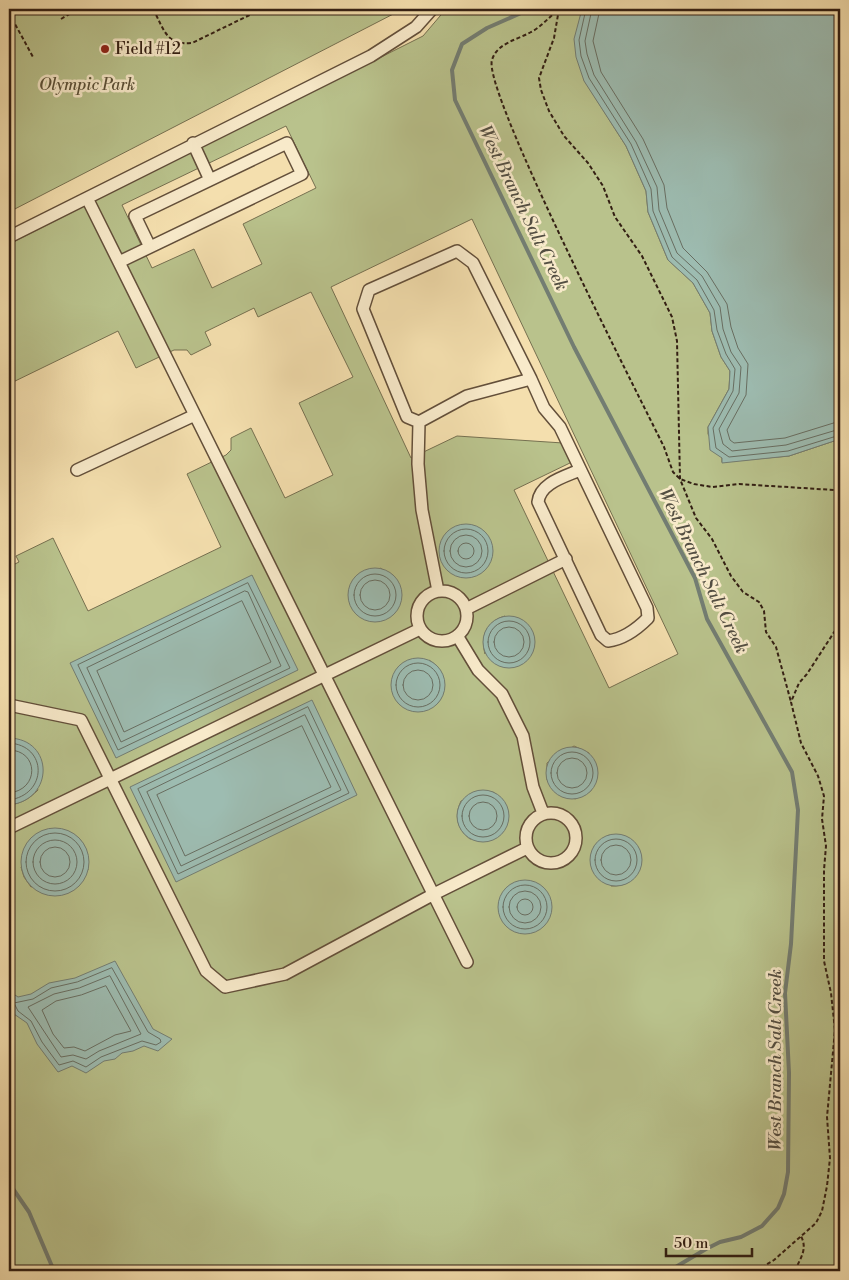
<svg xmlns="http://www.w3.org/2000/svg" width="849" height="1280" viewBox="0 0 849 1280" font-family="'Libre Bodoni',serif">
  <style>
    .green { fill: #b9c28c; stroke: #767050; fill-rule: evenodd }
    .water { fill: #9dbcb1; stroke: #737d72 }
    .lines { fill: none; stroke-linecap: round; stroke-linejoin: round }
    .shore { stroke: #686e62; stroke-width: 1 }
    .stream { stroke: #737d72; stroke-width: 4 }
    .minor-casing { stroke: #634f3a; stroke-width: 14 }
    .path { stroke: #331f13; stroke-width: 2; stroke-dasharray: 4 2.5; stroke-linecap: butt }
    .minor { stroke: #f8eaca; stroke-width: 11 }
    .poi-dot { fill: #8f2418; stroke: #f8eaca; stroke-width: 2 }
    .labels { text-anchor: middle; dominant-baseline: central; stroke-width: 5; stroke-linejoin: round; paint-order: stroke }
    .poi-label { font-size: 16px; fill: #331f13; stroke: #f8eaca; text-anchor: start }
    .park-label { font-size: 16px; font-style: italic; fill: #5b5037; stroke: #f8eaca }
    .water-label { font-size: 18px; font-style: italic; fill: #534e42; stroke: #f8eaca }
  </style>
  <rect width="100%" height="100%" fill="#f4dfae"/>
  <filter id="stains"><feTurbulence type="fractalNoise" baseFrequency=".004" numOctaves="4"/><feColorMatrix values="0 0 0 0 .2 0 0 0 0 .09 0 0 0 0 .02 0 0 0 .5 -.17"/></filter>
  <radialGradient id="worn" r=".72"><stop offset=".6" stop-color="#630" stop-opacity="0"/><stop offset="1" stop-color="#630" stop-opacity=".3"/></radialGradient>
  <path class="green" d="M 9,9 L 403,9 L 9,212 Z
    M 446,9 L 582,9 L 579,23 L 584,80 L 626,146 L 646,191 L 648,212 L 668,260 L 693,283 L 710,313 L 712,331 L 721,357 L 730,371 L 729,389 L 708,427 L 708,434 L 722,458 L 722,462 L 789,456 L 840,439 L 840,1271 L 9,1271 L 9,805 C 22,803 29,799 38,790 L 16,739 L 9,738 L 9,567 L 19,562 L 16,556 L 53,538 L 88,611 L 221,547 L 187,474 L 226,455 L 231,450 L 231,438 L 251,428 L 285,498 L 333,475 L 299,403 L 353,377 L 311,292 L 258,317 L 254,308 L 205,332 L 211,345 L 191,355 L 187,350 L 174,350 L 136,368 L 118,331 L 9,384 L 9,244 L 423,36 ZM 286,126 L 316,188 L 243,224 L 262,264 L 212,288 L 194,249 L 152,268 L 122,205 ZM 472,219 L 678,654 L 609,688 L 514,490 L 572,462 L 563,443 L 457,436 L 411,458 L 331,287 ZM 380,568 L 394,576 L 382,620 C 368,622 359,618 351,606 ZM 505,616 L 485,654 C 480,636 487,621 505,616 ZM 429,660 C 446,671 449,689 437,704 ZM 574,746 L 589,753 L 591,791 L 575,799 L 547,780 L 547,763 ZM 493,792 C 509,803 512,819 501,834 L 470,839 C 457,829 454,816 461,801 ZM 609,835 L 639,849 C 646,870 633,887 611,886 L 594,846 ZM 79,838 C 87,849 89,857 88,870 L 31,887 L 24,877 L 21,867 Z"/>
  <path class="water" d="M 582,9 L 840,9 L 840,439 L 789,456 L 722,463 L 722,458 L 710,450 L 708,427 L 729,389 L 730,371 L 721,357 L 712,331 L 710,313 L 693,283 L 668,260 L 648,212 L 646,191 L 626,146 L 584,81 L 576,57 L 574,39 Z
    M439 551a27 27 0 1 1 54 0a27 27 0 1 1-54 0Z
    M348 595a27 27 0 1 1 54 0a27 27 0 1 1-54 0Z
    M 252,575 L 298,670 L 116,758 L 70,663 Z
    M483 642a26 26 0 1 1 52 0a26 26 0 1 1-52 0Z
    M391 685a27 27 0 1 1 54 0a27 27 0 1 1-54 0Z
    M 312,700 L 357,795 L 176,882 L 130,787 Z
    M 9,738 C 54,739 55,800 9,805 Z
    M546 773a26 26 0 1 1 52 0a26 26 0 1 1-52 0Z
    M457 816a26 26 0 1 1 52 0a26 26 0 1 1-52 0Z
    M21 862a34 34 0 1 1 68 0a34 34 0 1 1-68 0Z
    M590 860a26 26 0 1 1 52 0a26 26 0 1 1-52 0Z
    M498 907a27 27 0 1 1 54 0a27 27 0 1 1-54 0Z
    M 115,961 L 153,1029 L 172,1039 L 158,1051 L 144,1046 L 133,1051 L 122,1053 L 115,1059 L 104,1061 L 86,1073 L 72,1066 L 58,1072 L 37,1044 L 27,1023 L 14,1014 L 9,1007 L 9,991 L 18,997 L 31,994 L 49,983 L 75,978 Z"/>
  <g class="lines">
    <path class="shore" d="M 586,9 L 579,40 L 581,56 L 589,78 L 631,144 L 651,189 L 653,211 L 672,257 L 697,280 L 714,310 L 717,330 L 726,354 L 735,369 L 733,391 L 713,428 L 716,448 L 729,457 L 788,451 L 840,435
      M 592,9 L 585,41 L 587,54 L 594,75 L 636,142 L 657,187 L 659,210 L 677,253 L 702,276 L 720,307 L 723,329 L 731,352 L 741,367 L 739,393 L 719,429 L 723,444 L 732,451 L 786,445 L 840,429
      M 600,9 L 593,41 L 601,72 L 643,139 L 664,185 L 667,208 L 683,248 L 707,272 L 727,304 L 731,327 L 738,348 L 748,364 L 746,395 L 727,430 L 730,440 L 734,443 L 785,438 L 840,421
      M444 551a22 22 0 1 1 44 0a22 22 0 1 1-44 0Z
      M450 551a16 16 0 1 1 32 0a16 16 0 1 1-32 0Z
      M458 551a8 8 0 1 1 16 0a8 8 0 1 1-16 0Z
      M354 595a21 21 0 1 1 42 0a21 21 0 1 1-42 0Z
      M360 595a15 15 0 1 1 30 0a15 15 0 1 1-30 0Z
      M 248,583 L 290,668 L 118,750 L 78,665 Z
      M 245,591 L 248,592 L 281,666 L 121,742 L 87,668 Z
      M 242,601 L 271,662 L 124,732 L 97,671 Z
      M488 642a21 21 0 1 1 42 0a21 21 0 1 1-42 0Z
      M494 642a15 15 0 1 1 30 0a15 15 0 1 1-30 0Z
      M396 685a22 22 0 1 1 44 0a22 22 0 1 1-44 0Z
      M403 685a15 15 0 1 1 30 0a15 15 0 1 1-30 0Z
      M 308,707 L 349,793 L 178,874 L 138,789 Z
      M 305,715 L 341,790 L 181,866 L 147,792 Z
      M 302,726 L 331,787 L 185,856 L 157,795 Z
      M 9,743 C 48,745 48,795 9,800
      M 9,750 C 39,750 40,790 9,793
      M551 773a21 21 0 1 1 42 0a21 21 0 1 1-42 0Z
      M557 773a15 15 0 1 1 30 0a15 15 0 1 1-30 0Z
      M462 816a21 21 0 1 1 42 0a21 21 0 1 1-42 0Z
      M469 816a14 14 0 1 1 28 0a14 14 0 1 1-28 0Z
      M26 862a29 29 0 1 1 58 0a29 29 0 1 1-58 0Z
      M595 860a21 21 0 1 1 42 0a21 21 0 1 1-42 0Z
      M33 862a22 22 0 1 1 44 0a22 22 0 1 1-44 0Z
      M601 860a15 15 0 1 1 30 0a15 15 0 1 1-30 0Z
      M40 862a15 15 0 1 1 30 0a15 15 0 1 1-30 0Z
      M503 907a22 22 0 1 1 44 0a22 22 0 1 1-44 0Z
      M509 907a16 16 0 1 1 32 0a16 16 0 1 1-32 0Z
      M517 907a8 8 0 1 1 16 0a8 8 0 1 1-16 0Z
      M 112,968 L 148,1032 L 160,1039 L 161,1042 L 156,1045 L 142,1041 L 101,1057 L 86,1067 L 73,1061 L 59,1065 L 42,1042 L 31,1021 L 18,1011 L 14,1003 L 33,999 L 51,988 L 77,982 Z
      M 110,976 L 141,1034 L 99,1051 L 86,1059 L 73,1055 L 61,1057 L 28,1007 L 54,994 L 79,988 Z
      M 106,986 L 131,1031 L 115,1035 L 85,1051 L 74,1047 L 64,1048 L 53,1034 L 42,1010 L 56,1001 L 81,995 Z"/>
    <path class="stream" d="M 530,9 L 487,28 L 462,44 L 452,70 L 455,100 L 574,347 L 695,578 L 707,619 L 792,772 L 798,810 L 791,944 L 785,993 L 789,1073 L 788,1172 L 784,1194 L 778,1208 L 762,1226 L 741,1237 L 720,1242 L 706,1249 L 669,1271
      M 9,1183 L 29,1212 L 54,1271"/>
    <defs>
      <path id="minor" d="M 193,143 L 210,180
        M 87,198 L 467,962
        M 9,237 L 371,56 L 416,27 L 432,9
        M 119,262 L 302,174 L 287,143 L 135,216 L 150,247
        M 419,422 L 407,417 L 363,309 L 369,290 L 457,251 L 473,263 L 531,379
        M 77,470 L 195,415
        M417 616a25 25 0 1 1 50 0a25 25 0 1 1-50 0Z
        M 438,591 L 422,510 L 418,464 L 419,422 L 467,396 L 531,379 L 544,408 L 560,427 L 647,608 L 648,618 C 637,629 624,639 608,641 L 601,635 L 538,502 C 540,483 564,477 580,470
        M 466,609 L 566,559
        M 458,637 L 478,670 L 502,694 L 523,736 L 533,787 L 543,813
        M 9,705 L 81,720 L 206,971 L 225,987 L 285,974 L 434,894 L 527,848
        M526 838a25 25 0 1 1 50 0a25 25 0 1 1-50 0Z
        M 9,828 L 420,629"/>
    </defs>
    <use href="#minor" class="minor-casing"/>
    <path class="path" d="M 153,9 C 164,29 166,46 192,43 L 262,9
      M 559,9 L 554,38 L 539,78 L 541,90 L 549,111 L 564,136 L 588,163 L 603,186 L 615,217 L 642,256 L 672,317 L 677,341 L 680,479 L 696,518 L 712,539 L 731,576 L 743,592 L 759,602 L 764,611 L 766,632 L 776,647 L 791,702
      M 557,11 C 548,18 541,27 531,32 C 517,40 497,43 492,60 C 482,90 640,398 664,447 L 673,472 L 680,479 L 694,484 L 712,487 L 739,484 L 834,490 L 840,488
      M 9,13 L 33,57
      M 61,19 L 78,9
      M 691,1271 L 700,1267 L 718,1271
      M 756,1271 L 774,1260 L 816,1223 L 822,1211 L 827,1186 L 830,1158 L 827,1117 L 835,1030 L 831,993 L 824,961 L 824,870 L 826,846 L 822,819 L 824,796 L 818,776 L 801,743 L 791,702 L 799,683 L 807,674 L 840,623
      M 795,1271 C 800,1258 808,1250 801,1236"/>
    <use href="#minor" class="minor"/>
  </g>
  <circle class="poi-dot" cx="105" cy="49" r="5"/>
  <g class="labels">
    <g class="poi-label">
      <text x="115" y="49">Field #12</text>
    </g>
    <g class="park-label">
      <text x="87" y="85">Olympic Park</text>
    </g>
    <g class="water-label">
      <text transform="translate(523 208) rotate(64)">West Branch Salt Creek</text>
      <text transform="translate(703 571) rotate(64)">West Branch Salt Creek</text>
      <text transform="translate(775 1060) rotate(-90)">West Branch Salt Creek</text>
    </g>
  </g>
  <rect width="849" height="1280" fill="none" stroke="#f4dfae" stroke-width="30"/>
  <rect x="10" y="10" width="829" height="1260" fill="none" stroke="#331f13" stroke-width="2.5"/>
  <rect x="15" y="15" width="819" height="1250" fill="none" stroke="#331f13"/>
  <path d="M666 1248v8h86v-8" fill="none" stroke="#331f13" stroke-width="2.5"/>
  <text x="674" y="1248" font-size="15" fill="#331f13" stroke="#f8eaca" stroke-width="4" paint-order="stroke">50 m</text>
  <rect width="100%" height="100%" filter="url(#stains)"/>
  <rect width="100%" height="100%" fill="url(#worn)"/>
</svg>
